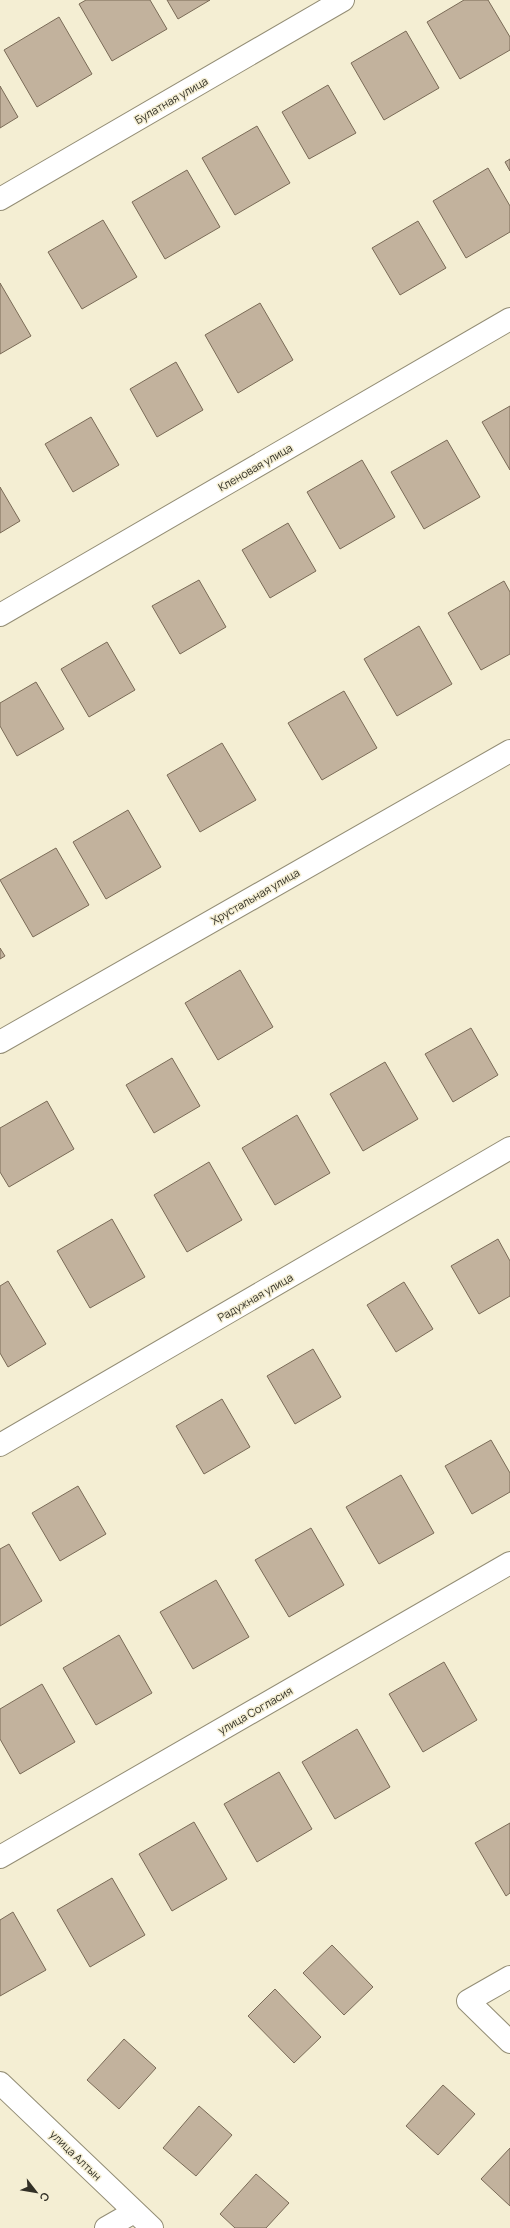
<svg xmlns="http://www.w3.org/2000/svg" width="510" height="2228" viewBox="0 0 510 2228" font-family="Manrope,sans-serif">
  <style>
    .building { fill: #c2b29d; stroke: #7a6b57 }
    .lines { fill: none; stroke-linecap: round; stroke-linejoin: round }
    .minor-casing { stroke: #938d75; stroke-width: 24 }
    .minor { stroke: #fff; stroke-width: 22 }
    .labels { text-anchor: middle; dominant-baseline: central; stroke-width: 3; stroke-linejoin: round; paint-order: stroke }
    .street-label { font-size: 11px; fill: #323026; stroke: #f4eed3 }
  </style>
  <rect width="100%" height="100%" fill="#f4eed3"/>
  <path class="building" d="M 86,0 L 150,0 L 167,29 L 112,61 L 79,4 Z
    M 167,0 L 210,0 L 178,19 Z
    M 464,0 L 488,0 L 510,37 L 510,50 L 460,79 L 427,22 Z
    M 59,17 L 92,74 L 37,107 L 4,50 Z
    M 406,31 L 439,88 L 384,120 L 351,63 Z
    M 328,85 L 356,133 L 309,159 L 282,112 Z
    M 0,86 L 18,117 L 0,128 Z
    M 257,126 L 290,183 L 235,215 L 202,158 Z
    M 510,159 L 510,171 L 505,162 Z
    M 488,168 L 510,206 L 510,232 L 466,258 L 433,201 Z
    M 187,170 L 220,227 L 165,259 L 132,202 Z
    M 103,220 L 137,277 L 82,309 L 48,252 Z
    M 418,221 L 446,268 L 400,295 L 372,248 Z
    M 0,283 L 31,336 L 0,354 Z
    M 260,303 L 293,360 L 238,393 L 205,335 Z
    M 176,362 L 203,410 L 157,437 L 130,389 Z
    M 510,406 L 510,470 L 482,422 Z
    M 91,417 L 119,465 L 73,492 L 45,444 Z
    M 447,440 L 480,497 L 424,529 L 391,472 Z
    M 362,460 L 395,517 L 340,549 L 307,492 Z
    M 0,487 L 20,521 L 0,533 Z
    M 288,523 L 316,571 L 270,598 L 242,550 Z
    M 199,580 L 226,627 L 180,654 L 152,606 Z
    M 504,581 L 510,592 L 510,654 L 481,670 L 448,613 Z
    M 419,626 L 452,684 L 397,716 L 364,659 Z
    M 107,642 L 135,690 L 89,717 L 61,669 Z
    M 36,682 L 64,729 L 17,756 L 0,726 L 0,703 Z
    M 344,691 L 377,748 L 322,780 L 288,723 Z
    M 222,743 L 256,800 L 200,832 L 167,775 Z
    M 128,810 L 161,867 L 106,899 L 73,842 Z
    M 56,848 L 89,905 L 33,937 L 0,880 Z
    M 0,948 L 5,956 L 0,959 Z
    M 240,970 L 273,1027 L 218,1060 L 185,1003 Z
    M 471,1028 L 498,1075 L 453,1102 L 425,1054 Z
    M 172,1058 L 200,1106 L 154,1133 L 126,1085 Z
    M 385,1062 L 418,1119 L 363,1151 L 330,1094 Z
    M 47,1101 L 74,1149 L 9,1187 L 0,1172 L 0,1128 Z
    M 297,1115 L 330,1173 L 275,1205 L 242,1148 Z
    M 209,1162 L 242,1220 L 187,1252 L 154,1195 Z
    M 112,1219 L 145,1277 L 90,1308 L 57,1251 Z
    M 498,1239 L 510,1261 L 510,1296 L 479,1314 L 451,1266 Z
    M 8,1281 L 46,1344 L 8,1367 L 0,1353 L 0,1286 Z
    M 404,1282 L 433,1329 L 396,1352 L 367,1305 Z
    M 313,1349 L 341,1397 L 295,1424 L 267,1376 Z
    M 222,1399 L 250,1447 L 204,1474 L 176,1426 Z
    M 491,1440 L 510,1473 L 510,1492 L 472,1514 L 445,1466 Z
    M 401,1475 L 434,1533 L 379,1564 L 346,1507 Z
    M 78,1486 L 106,1534 L 60,1561 L 32,1513 Z
    M 311,1528 L 344,1585 L 289,1617 L 255,1560 Z
    M 9,1544 L 42,1601 L 0,1626 L 0,1549 Z
    M 216,1580 L 249,1637 L 193,1669 L 160,1612 Z
    M 119,1635 L 152,1693 L 96,1725 L 63,1668 Z
    M 444,1662 L 477,1720 L 423,1752 L 389,1694 Z
    M 42,1684 L 75,1742 L 20,1774 L 0,1739 L 0,1709 Z
    M 357,1729 L 390,1787 L 335,1819 L 302,1762 Z
    M 279,1772 L 312,1829 L 257,1862 L 224,1804 Z
    M 194,1822 L 227,1879 L 172,1911 L 139,1854 Z
    M 510,1823 L 510,1893 L 506,1896 L 475,1843 Z
    M 112,1878 L 145,1935 L 90,1967 L 57,1910 Z
    M 13,1912 L 46,1970 L 0,1996 L 0,1920 Z
    M 332,1945 L 373,1987 L 344,2015 L 303,1973 Z
    M 275,1989 L 321,2037 L 294,2063 L 248,2016 Z
    M 124,2039 L 156,2068 L 119,2109 L 87,2080 Z
    M 443,2085 L 475,2114 L 438,2155 L 406,2126 Z
    M 199,2106 L 232,2135 L 196,2176 L 163,2148 Z
    M 510,2148 L 510,2206 L 481,2179 Z
    M 256,2174 L 289,2203 L 266,2228 L 235,2228 L 220,2214 Z"/>
  <g class="lines">
    <defs>
      <path id="minor" d="M 0,199 L 343,0
        M 0,615 L 510,319
        M 0,1042 L 510,751
        M 0,1445 L 510,1148
        M 0,1857 L 510,1563
        M 510,1977 L 468,2001 L 510,2042
        M 0,2083 L 152,2228
        M 106,2228 L 134,2212"/>
    </defs>
    <use href="#minor" class="minor-casing"/>
    <use href="#minor" class="minor"/>
  </g>
  <g class="labels">
    <g class="street-label">
      <text transform="translate(171 100) rotate(-30)">Булатная улица</text>
      <text transform="translate(255 467) rotate(-30)">Кленовая улица</text>
      <text transform="translate(255 896) rotate(-30)">Хрустальная улица</text>
      <text transform="translate(255 1297) rotate(-30)">Радужная улица</text>
      <text transform="translate(255 1710) rotate(-30)">улица Согласия</text>
      <text transform="translate(76 2155) rotate(44)">улица Алтын</text>
    </g>
  </g>
  <g transform="translate(36 2192) rotate(121)" stroke="#f4eed3" stroke-width="3" paint-order="stroke">
  <path d="M0-3L7 15L0 10L-7 15Z" fill="#323026"/>
  <text y="-6" font-size="11" font-weight="bold" text-anchor="middle" fill="#323026">С</text>
  </g>
</svg>
